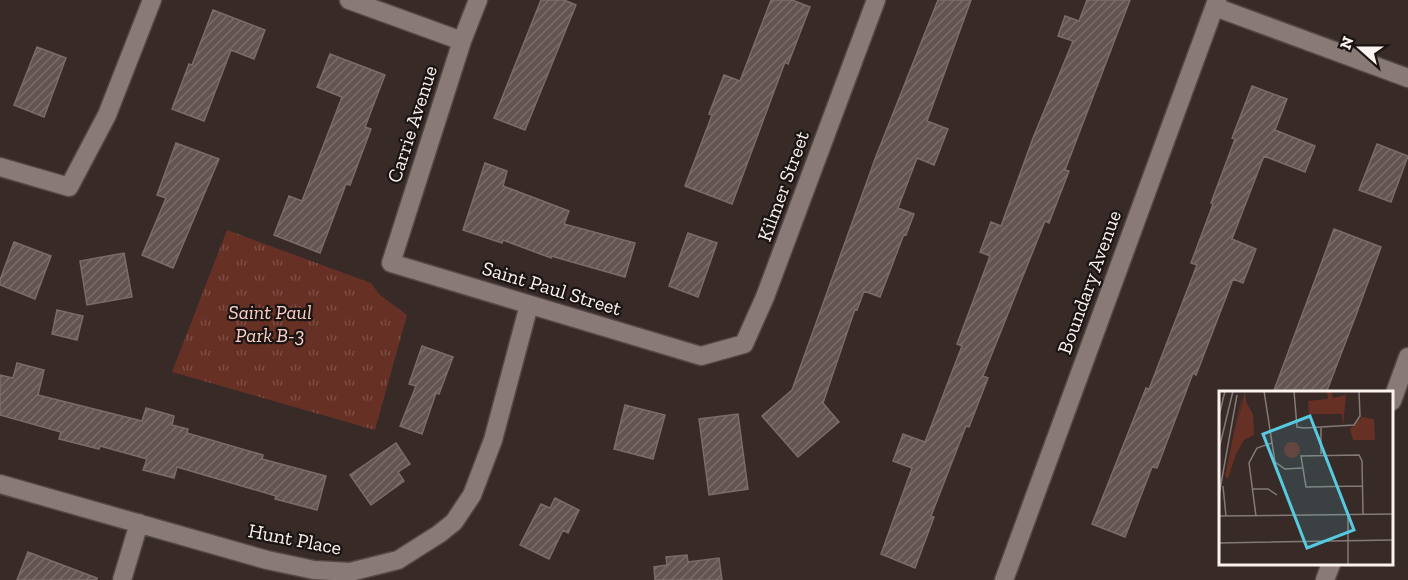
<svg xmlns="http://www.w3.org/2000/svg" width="1408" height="580" viewBox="0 0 1408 580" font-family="'Zilla Slab',serif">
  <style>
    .grass { fill: url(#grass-tufts) }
    .building { fill: url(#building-hatch); stroke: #7b6c69; stroke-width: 1.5 }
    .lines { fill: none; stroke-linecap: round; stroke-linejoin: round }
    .street-casing { stroke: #534846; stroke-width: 21 }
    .secondary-casing { stroke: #534846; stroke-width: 21 }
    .street { stroke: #897a77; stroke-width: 18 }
    .secondary { stroke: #897a77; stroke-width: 18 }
    .labels { text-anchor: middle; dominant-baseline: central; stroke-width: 4.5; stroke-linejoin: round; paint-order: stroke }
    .street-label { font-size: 20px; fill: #fbf2f0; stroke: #1a1413 }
    .park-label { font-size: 20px; font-style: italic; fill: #fdcfc6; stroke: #1a1413 }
    .inset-road { fill: none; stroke: #857a77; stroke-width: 1.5 }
    .view { fill: #55cae0; fill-opacity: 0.15; stroke: #55cae0; stroke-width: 3 }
    .inset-edge { fill: none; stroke: #fbf2f0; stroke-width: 3 }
  </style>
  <defs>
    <pattern id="grass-tufts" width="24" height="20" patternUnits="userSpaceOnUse" patternTransform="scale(1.5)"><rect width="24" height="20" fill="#663025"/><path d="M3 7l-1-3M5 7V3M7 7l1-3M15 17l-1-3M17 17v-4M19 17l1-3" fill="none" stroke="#7d4e45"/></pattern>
    <pattern id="building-hatch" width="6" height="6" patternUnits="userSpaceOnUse" patternTransform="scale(1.5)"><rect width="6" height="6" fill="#625451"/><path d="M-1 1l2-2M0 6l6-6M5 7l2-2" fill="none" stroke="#796d6a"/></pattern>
  </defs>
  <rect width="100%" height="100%" fill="#372a27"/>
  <path class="grass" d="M 227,230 L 371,283 L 380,295 L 407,315 L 375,430 L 172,372 Z"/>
  <path class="building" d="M 541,0 L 564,0 L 576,5 L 525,130 L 494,118 Z
    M 771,0 L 792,0 L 810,7 L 788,64 L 785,62 L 732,204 L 685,186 L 712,115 L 709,114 L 724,75 L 740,81 Z
    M 938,0 L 971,0 L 927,121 L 948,129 L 934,165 L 917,158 L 898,208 L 914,214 L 906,235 L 904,234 L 880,297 L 864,291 L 857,310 L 855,309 L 823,403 L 839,422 L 798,457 L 762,416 L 792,390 L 875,159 Z
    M 1087,0 L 1130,0 L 1065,170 L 1069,171 L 1049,223 L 1045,221 L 983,376 L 988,378 L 969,427 L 966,426 L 931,516 L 934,517 L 915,568 L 881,554 L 912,468 L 893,461 L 903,434 L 925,442 L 962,346 L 957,344 L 990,256 L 980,252 L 991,222 L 1001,226 L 1033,138 L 1073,41 L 1058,36 L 1065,16 L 1079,21 Z
    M 213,10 L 265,30 L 254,59 L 231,50 L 204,121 L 172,109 L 189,64 L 192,65 Z
    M 37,47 L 66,58 L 44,117 L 14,105 Z
    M 330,54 L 385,75 L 365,127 L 371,129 L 350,185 L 346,184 L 320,253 L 274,235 L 289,196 L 302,201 L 342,97 L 317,87 Z
    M 1252,86 L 1287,99 L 1275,130 L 1315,146 L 1305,172 L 1264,156 L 1232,239 L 1256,249 L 1243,283 L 1233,279 L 1196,375 L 1193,373 L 1157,468 L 1152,467 L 1125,537 L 1092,524 L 1146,388 L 1149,389 L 1197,265 L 1191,263 L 1213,204 L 1211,203 L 1235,139 L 1232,138 Z
    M 176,143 L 219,159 L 173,268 L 142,255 L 166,198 L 157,195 Z
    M 1377,144 L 1408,156 L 1391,202 L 1359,190 Z
    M 485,163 L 507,171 L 503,186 L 569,211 L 564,224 L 635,243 L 625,277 L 551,256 L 551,258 L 503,240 L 502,243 L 463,230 Z
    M 1334,229 L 1381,247 L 1356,315 L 1326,393 L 1273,393 Z
    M 688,233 L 717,243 L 698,297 L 669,286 Z
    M 14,242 L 51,256 L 35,299 L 0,285 L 0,280 Z
    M 124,253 L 132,297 L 87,305 L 80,261 Z
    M 57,310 L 83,316 L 77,340 L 52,334 Z
    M 422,346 L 453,357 L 439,394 L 436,393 L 422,434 L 400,426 L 416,386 L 409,384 Z
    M 17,363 L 44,370 L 38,395 L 142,421 L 146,408 L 174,416 L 172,425 L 188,429 L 187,433 L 263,455 L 262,459 L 326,476 L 317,510 L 275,499 L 276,496 L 177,467 L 174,478 L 143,470 L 147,459 L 100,446 L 99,449 L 59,439 L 61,432 L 0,415 L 0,375 L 13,378 Z
    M 625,405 L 665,415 L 653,459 L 614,449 Z
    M 738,414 L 748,489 L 709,495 L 699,419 Z
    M 396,443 L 410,464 L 398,472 L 404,481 L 371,505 L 350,475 Z
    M 555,498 L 579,510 L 568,533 L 563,530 L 549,559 L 520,545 L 541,504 L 550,508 Z
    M 28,552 L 97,578 L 97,580 L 17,580 Z
    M 687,555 L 688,562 L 719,558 L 722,580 L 655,580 L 654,567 L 667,565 L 666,557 Z"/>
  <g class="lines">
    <defs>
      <path id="street" d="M 349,0 L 462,41
        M 478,0 L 462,41 L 391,263 L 701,356 L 744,344 L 765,297 L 876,0
        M 1215,7 L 1408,78
        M 0,167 L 69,187 L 107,115 L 152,0
        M 1392,401 L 1408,357
        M 0,484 L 267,560 L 314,570 L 350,572 L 398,560 L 439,534 L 454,522 L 472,495 L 493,440 L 529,305
        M 122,580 L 139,523
        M 1325,580 L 1331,564"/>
      <path id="secondary" d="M 1004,580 L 1217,0"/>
    </defs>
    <use href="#street" class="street-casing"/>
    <use href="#secondary" class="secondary-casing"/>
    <use href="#street" class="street"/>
    <use href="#secondary" class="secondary"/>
  </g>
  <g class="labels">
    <g class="street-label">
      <text transform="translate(412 124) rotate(-72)">Carrie Avenue</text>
      <text transform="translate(783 186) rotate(-70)">Kilmer Street</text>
      <text transform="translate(1089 282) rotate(-70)">Boundary Avenue</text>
      <text transform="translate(552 288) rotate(17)">Saint Paul Street</text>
      <text transform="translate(295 539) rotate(11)">Hunt Place</text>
    </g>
    <g class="park-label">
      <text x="270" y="312">Saint Paul<tspan x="270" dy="23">Park B-3</tspan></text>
    </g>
  </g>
  <g transform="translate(1219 391)">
    <rect width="174" height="174" fill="#372a27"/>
    <path d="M 24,0 L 17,46 L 6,85 L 15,41 ZM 108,0 L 112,0 L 114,7 L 127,4 L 124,36 L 123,23 L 90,23 L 89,10 L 109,8 ZM65 59a8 8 0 1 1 16 0a8 8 0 1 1-16 0Z" fill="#663025"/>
    <path d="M 26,0 L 27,11 L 34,23 L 35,44 L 25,49 L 17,63 L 9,88 L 6,85 ZM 143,26 L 155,28 L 156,49 L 134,49 L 131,38 Z" fill="#663025"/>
    <path class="inset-road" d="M 45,0 L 56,71 L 66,78 L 83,77M 75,0 L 78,36 L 85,37 L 135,34 L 141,25 L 140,0M 0,25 L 6,0M 102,37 L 102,63M 0,58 L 14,0M 4,95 L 7,125M 143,95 L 87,96 L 82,65 L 140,64 L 143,70 L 144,123M 33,98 L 49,98 L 58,104M 0,104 L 18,4M 129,123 L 129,174M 0,125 L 174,123M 37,125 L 30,72 L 38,57 L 53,52M 0,152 L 174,149"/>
    <path class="view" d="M 91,25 L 135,139 L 88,157 L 44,43 Z"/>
    <rect width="174" height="174" class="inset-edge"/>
  </g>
  <g transform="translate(1360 48) rotate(291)" stroke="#1a1413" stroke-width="4.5" paint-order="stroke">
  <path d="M0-4.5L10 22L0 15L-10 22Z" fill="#fbf2f0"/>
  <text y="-9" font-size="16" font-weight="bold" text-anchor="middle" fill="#fbf2f0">N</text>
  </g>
</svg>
